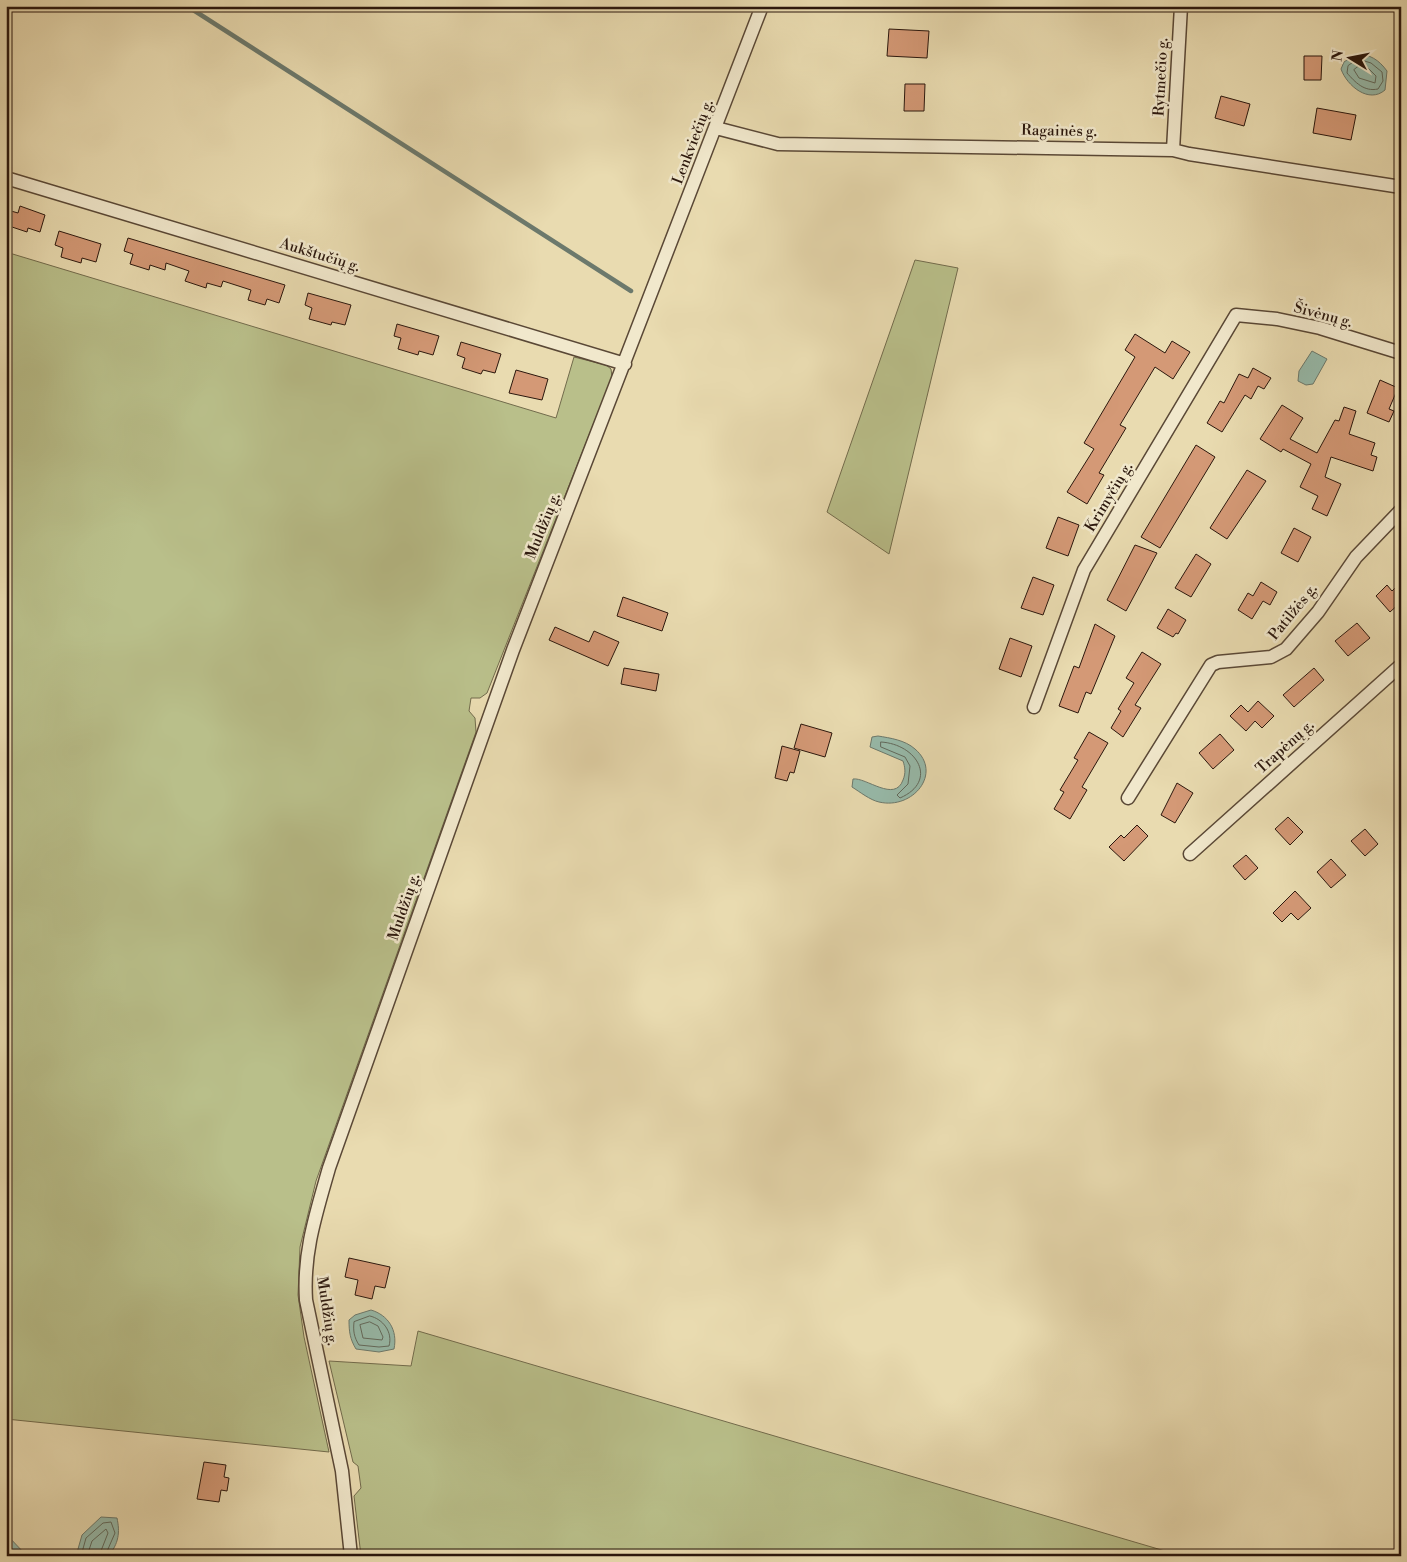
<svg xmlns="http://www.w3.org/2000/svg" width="1407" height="1562" viewBox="0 0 1407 1562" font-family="'Libre Bodoni',serif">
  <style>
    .green { fill: #b9bf8a; stroke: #726b4c }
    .water { fill: #97bbab; stroke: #6c796c }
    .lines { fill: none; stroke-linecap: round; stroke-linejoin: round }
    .shore { stroke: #61695c; stroke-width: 1 }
    .stream { stroke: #6c796c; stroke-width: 4.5 }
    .building { fill: #d49976; stroke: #2b170d }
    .street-casing { stroke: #5a4836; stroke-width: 15 }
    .street { stroke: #f1e8cc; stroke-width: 12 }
    .labels { text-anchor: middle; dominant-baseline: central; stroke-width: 5; stroke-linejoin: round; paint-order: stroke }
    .street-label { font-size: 15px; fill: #2b170d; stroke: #f1e8cc }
  </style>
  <rect width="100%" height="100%" fill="#e9dbb0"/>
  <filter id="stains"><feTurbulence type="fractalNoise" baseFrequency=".004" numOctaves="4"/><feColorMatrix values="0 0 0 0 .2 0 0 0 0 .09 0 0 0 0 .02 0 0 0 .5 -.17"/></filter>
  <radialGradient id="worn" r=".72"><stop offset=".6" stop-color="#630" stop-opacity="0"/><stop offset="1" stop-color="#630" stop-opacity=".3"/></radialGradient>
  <path class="green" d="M 6,252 L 556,418 L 574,357 L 606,365 L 611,369 L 612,377 L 487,693 L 480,698 L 471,698 L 469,711 L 475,718 L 476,732 L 316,1181 L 300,1247 L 298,1295 L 304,1337 L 329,1452 L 6,1419 Z
    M 915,260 L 958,268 L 889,554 L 827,512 Z
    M 418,1331 L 1182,1556 L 361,1556 L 354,1496 L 361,1488 L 358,1466 L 353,1462 L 329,1361 L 411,1366 Z"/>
  <path class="water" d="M 1356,54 C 1370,54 1379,60 1387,71 L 1385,90 C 1369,104 1347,86 1341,69 L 1344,62 Z
    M 1312,351 L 1327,359 L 1313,384 L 1306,385 L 1298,381 L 1299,371 Z
    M 878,736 C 890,738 905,740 915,749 C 943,773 913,810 879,802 C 870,800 860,792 852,787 L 853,779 C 866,777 895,803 903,780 C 906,773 905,767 903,761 L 870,747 L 872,737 Z
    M 371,1310 C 388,1315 398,1330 394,1349 L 379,1352 L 356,1349 C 350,1339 349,1332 349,1320 L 355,1315 Z
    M 101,1517 L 117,1518 C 120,1532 119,1544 108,1556 L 76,1556 L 82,1535 Z
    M 6,1534 L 27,1556 L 6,1556 Z"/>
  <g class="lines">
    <path class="shore" d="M 1358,59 L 1371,63 L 1382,72 L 1383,81 L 1378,89 C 1364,92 1355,82 1347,73 L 1348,66 Z
      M 1359,66 L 1368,68 L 1376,76 L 1375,83 L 1359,78 L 1354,70 Z
      M 881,742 C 917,744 939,781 900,798 L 897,795 L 908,784 L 910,766 L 905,757 L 881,747 Z
      M 370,1316 C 383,1319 393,1332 389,1346 L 379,1347 L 359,1345 C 354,1337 353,1331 354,1322 Z
      M 370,1322 L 378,1326 L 383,1337 L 382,1340 L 363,1338 L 360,1325 Z
      M 81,1556 L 86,1538 L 103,1523 L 111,1522 L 115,1533 L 105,1556
      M 87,1556 L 92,1541 L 106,1529 L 108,1533 L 99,1556"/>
    <path class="stream" d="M 187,6 L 631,291"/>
  </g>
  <path class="building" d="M 889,29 L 929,31 L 927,58 L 887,56 Z
    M 1304,56 L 1322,56 L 1321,80 L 1304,80 Z
    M 905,84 L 925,84 L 924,111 L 904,111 Z
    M 1221,96 L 1250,104 L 1244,126 L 1215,118 Z
    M 1317,108 L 1356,115 L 1351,140 L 1313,133 Z
    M 20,206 L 45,215 L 40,232 L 28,228 L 27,232 L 6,225 L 11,211 L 18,213 Z
    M 59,231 L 101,244 L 96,262 L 82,258 L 81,263 L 61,257 L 63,248 L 55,245 Z
    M 128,238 L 285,285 L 279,303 L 267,299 L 265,305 L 248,300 L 251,290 L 223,281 L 221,287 L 207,283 L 206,288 L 185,281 L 189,271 L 166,263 L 165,270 L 150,265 L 149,270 L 130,264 L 133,254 L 124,251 Z
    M 308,293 L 351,305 L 345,325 L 332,322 L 331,325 L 309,319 L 312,308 L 305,305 Z
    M 397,324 L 439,336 L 433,355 L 419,351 L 418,355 L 398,349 L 401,338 L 394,336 Z
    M 1135,334 L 1165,353 L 1172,341 L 1190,352 L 1173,379 L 1155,367 L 1120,425 L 1126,428 L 1099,473 L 1104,475 L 1087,504 L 1067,492 L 1094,449 L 1084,443 L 1135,357 L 1125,350 Z
    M 461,342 L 501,354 L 495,373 L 483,370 L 481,374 L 462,368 L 465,358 L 457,355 Z
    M 1253,368 L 1271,378 L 1264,389 L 1258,386 L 1251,399 L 1245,395 L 1222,432 L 1207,423 L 1220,401 L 1224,403 L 1239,374 L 1248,378 Z
    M 516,370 L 548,379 L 542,400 L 509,393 Z
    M 1380,380 L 1398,388 L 1389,409 L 1394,411 L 1389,422 L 1367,413 Z
    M 1282,405 L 1303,418 L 1290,439 L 1317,453 L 1335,420 L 1339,421 L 1344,407 L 1356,411 L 1349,434 L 1375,443 L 1371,455 L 1377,457 L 1373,471 L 1331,457 L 1325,477 L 1341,484 L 1327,516 L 1312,509 L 1318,496 L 1300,487 L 1311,464 L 1283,449 L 1281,452 L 1260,439 Z
    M 1196,445 L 1215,457 L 1160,548 L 1141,537 Z
    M 1247,470 L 1266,481 L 1227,539 L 1210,528 Z
    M 1058,517 L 1079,525 L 1068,556 L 1046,548 Z
    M 1294,528 L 1311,537 L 1298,562 L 1281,553 Z
    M 1135,545 L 1157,553 L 1126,611 L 1107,600 Z
    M 1196,554 L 1211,564 L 1191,597 L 1175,588 Z
    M 1033,577 L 1054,585 L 1043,615 L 1021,608 Z
    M 1261,582 L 1277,592 L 1270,605 L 1263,601 L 1252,619 L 1238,610 L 1248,593 L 1253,596 Z
    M 1401,582 L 1401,602 L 1390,612 L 1376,596 L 1387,585 L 1392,591 Z
    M 623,597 L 668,613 L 662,631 L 617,616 Z
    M 1168,609 L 1186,620 L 1178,634 L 1176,633 L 1173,637 L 1157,628 Z
    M 1357,623 L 1370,638 L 1348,656 L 1335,641 Z
    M 1095,624 L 1115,636 L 1091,694 L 1086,692 L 1078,713 L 1059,706 L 1074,666 L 1079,668 Z
    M 555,627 L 589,642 L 594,631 L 619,642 L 608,666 L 549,640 Z
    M 1010,638 L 1032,646 L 1021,677 L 999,669 Z
    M 1142,652 L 1161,664 L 1135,705 L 1141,708 L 1123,737 L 1111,728 L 1121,711 L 1118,709 L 1134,683 L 1126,678 Z
    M 624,668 L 659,674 L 656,691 L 621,684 Z
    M 1314,668 L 1324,680 L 1294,707 L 1283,695 Z
    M 1258,701 L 1274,716 L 1262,728 L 1255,721 L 1246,731 L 1230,716 L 1241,705 L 1248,712 Z
    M 801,724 L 832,733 L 825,757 L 794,748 Z
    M 1089,732 L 1108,743 L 1082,787 L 1087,790 L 1070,819 L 1054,809 L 1064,792 L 1060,790 L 1078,760 L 1074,758 Z
    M 1220,734 L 1234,750 L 1213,769 L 1199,753 Z
    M 782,746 L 800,751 L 794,773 L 790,772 L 787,781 L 775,778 Z
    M 1177,783 L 1193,793 L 1175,823 L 1161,815 Z
    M 1288,817 L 1303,832 L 1290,845 L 1275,829 Z
    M 1137,825 L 1148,836 L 1124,861 L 1109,847 L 1121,835 L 1124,838 Z
    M 1365,829 L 1378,844 L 1365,856 L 1351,841 Z
    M 1246,855 L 1258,868 L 1245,880 L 1233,866 Z
    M 1331,859 L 1346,875 L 1331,888 L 1317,872 Z
    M 1295,891 L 1311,908 L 1298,920 L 1291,913 L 1282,922 L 1273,913 Z
    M 349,1258 L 390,1267 L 385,1288 L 375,1286 L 372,1299 L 355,1295 L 358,1280 L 345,1277 Z
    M 204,1462 L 226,1465 L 224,1477 L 229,1478 L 227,1491 L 221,1490 L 219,1502 L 197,1499 Z"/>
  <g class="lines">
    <defs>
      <path id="street" d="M 716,128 L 778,144 L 1173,150 L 1189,154 L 1401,187
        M 1173,150 L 1181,6
        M 6,178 L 625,364
        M 1034,707 L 1084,570 L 1236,315 L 1277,319 L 1320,328 L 1401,353
        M 1128,798 L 1211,665 L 1218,662 L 1271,657 L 1286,649 L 1318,612 L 1356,557 L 1401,510
        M 1190,854 L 1401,665
        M 351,1556 L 342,1471 L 306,1300 C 303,1252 316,1214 329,1168 L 513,650 L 762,6"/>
    </defs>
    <use href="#street" class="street-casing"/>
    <use href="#street" class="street"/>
  </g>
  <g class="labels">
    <g class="street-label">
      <text transform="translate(1161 77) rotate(-87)">Rytmečio g.</text>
      <text transform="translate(1059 131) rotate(1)">Ragainės g.</text>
      <text transform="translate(693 142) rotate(-69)">Lenkviečių g.</text>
      <text transform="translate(320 255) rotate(17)">Aukštučių g.</text>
      <text transform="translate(1323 315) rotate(15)">Šivėnų g.</text>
      <text transform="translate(1109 497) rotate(-59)">Krimyčių g.</text>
      <text transform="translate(543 526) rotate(-68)">Muldžių g.</text>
      <text transform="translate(1293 612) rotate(-51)">Patilžės g.</text>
      <text transform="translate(1285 747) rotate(-42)">Trapėnų g.</text>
      <text transform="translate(404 907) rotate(-71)">Muldžių g.</text>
      <text transform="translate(327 1311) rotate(81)">Muldžių g.</text>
    </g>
  </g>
  <rect width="1407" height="1562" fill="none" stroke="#e9dbb0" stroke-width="25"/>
  <rect x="8" y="8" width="1392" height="1547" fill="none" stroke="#2b170d" stroke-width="2.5"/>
  <rect x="12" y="12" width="1382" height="1537" fill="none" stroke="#2b170d"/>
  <g transform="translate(1350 58) rotate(280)" stroke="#f1e8cc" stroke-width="4" paint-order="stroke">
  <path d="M0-4L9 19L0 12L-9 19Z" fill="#2b170d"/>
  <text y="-8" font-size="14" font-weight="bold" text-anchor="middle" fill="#2b170d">N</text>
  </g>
  <rect width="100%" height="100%" filter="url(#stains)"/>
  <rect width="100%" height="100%" fill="url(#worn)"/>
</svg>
